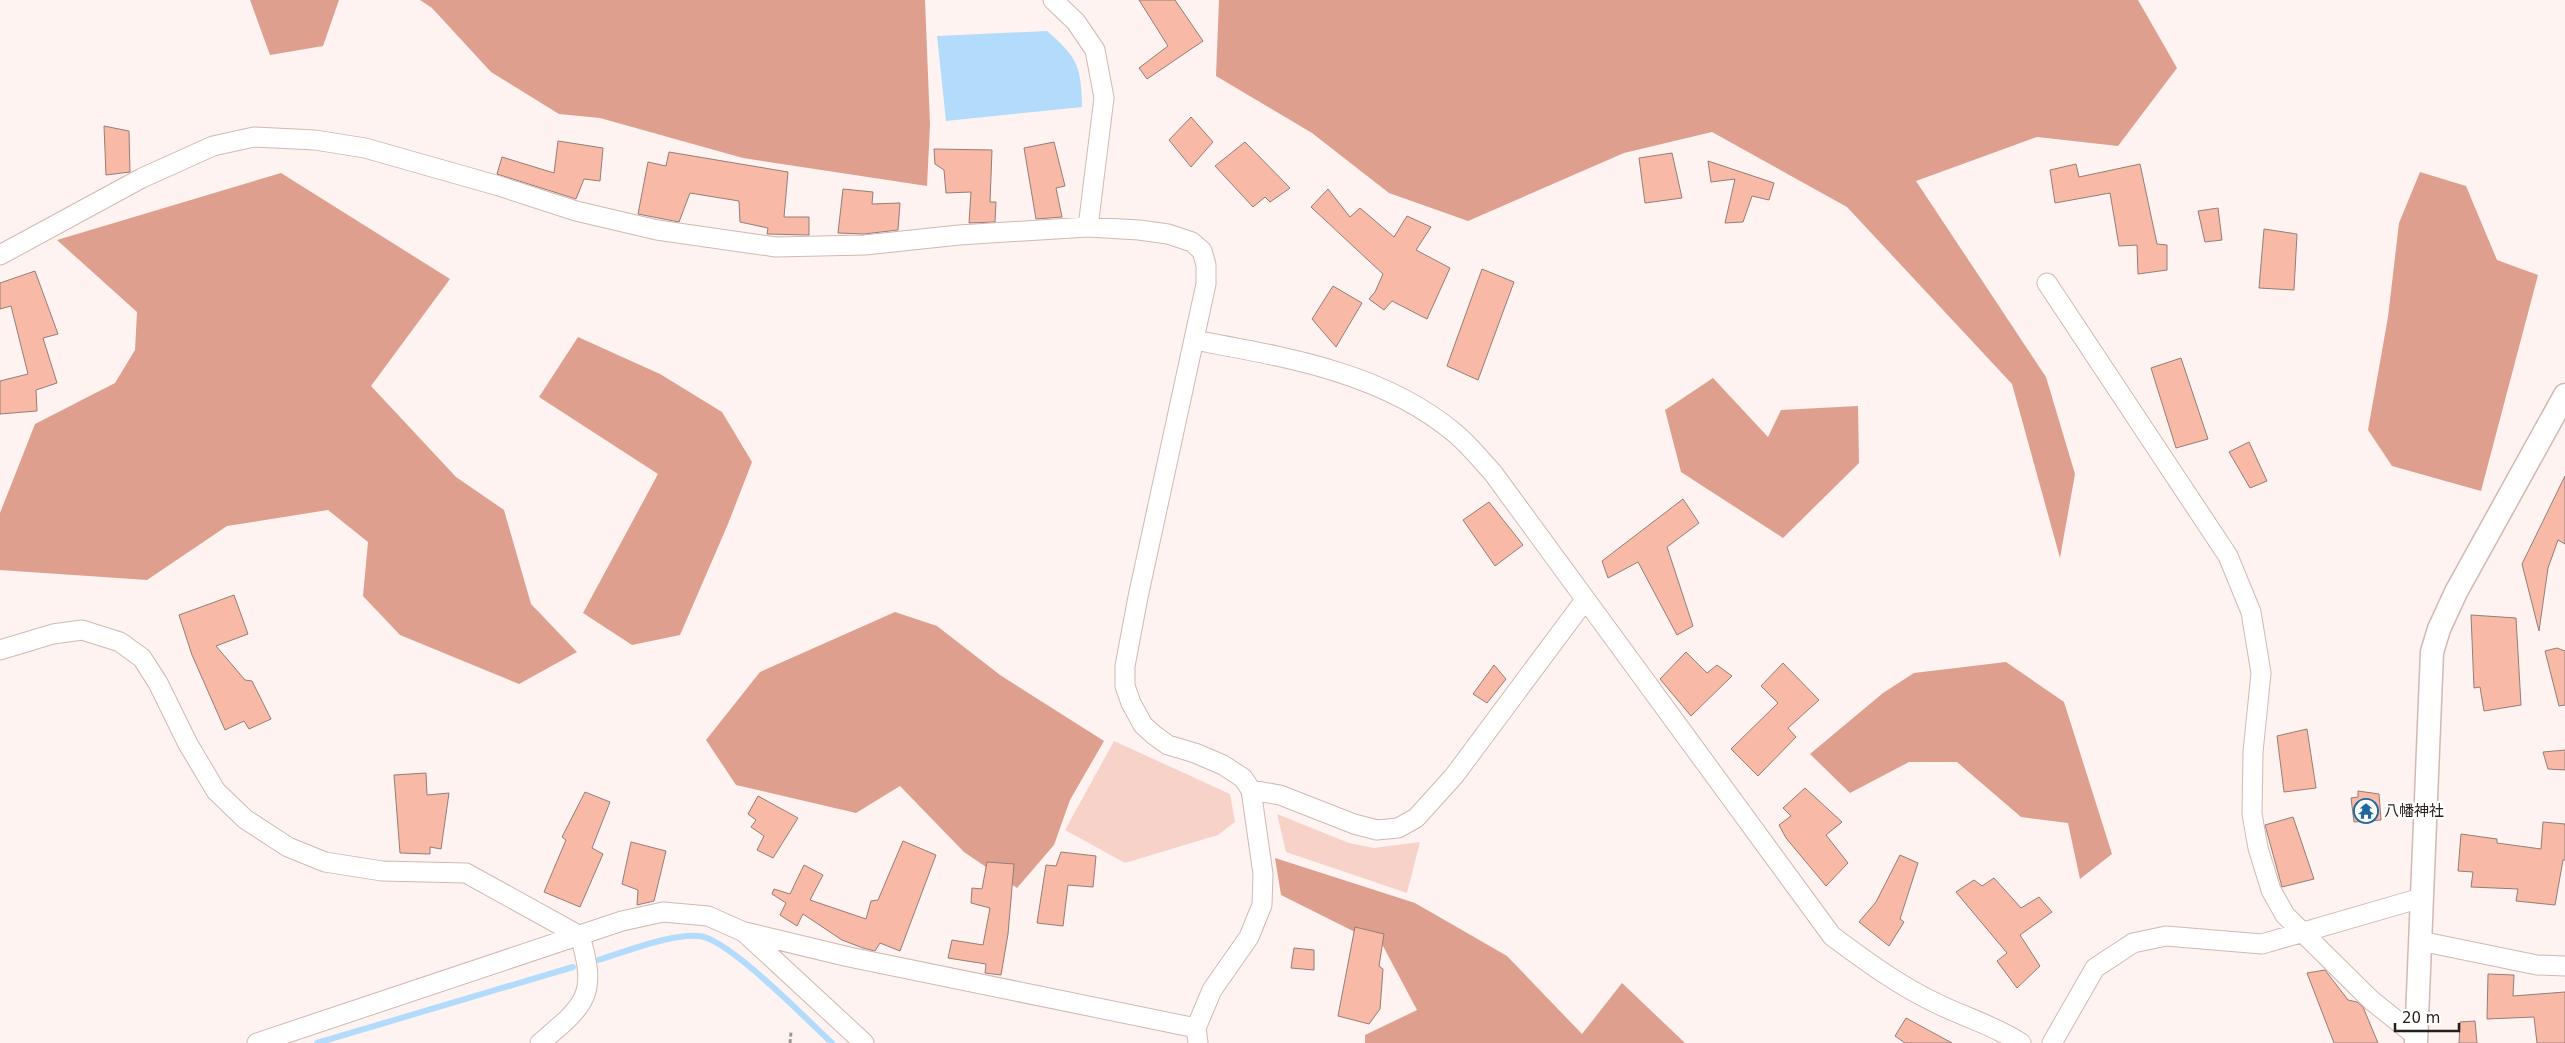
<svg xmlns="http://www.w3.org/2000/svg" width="2565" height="1043" viewBox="0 0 2565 1043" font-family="'DejaVu Sans','Noto Sans JP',sans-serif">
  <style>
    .green { fill: #f7d2c9 }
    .forest { fill: #de9f8e }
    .water { fill: #b2dbfc }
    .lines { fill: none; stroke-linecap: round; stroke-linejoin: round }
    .stream { stroke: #b2dbfc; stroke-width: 6 }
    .building { fill: #f9b9a7; stroke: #957d76 }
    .minor-casing { stroke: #d2b8b0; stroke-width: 21 }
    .tertiary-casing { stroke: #d2b8b0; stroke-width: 25 }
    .path { stroke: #a19794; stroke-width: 3; stroke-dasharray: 4 2.5; stroke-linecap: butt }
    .minor { stroke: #fff; stroke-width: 19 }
    .tertiary { stroke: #fff; stroke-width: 22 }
    .labels { text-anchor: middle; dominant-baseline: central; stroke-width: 4.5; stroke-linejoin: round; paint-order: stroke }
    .poi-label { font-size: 15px; fill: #271d1a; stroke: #fff; text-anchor: start }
  </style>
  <rect width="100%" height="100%" fill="#fef3f0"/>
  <path class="green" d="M 1114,741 L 1230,794 L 1235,822 L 1218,835 L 1125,863 L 1065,830 Z
    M 1277,814 L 1349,843 L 1374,848 L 1420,842 L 1407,893 L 1286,852 Z"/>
  <path class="forest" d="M 250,0 L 339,0 L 323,46 L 270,55 Z
    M 420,0 L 925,0 L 930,125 L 927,186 L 743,158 L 600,118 L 559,114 L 491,72 L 432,8 Z
    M 1219,0 L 2138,0 L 2177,68 L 2118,146 L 2037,137 L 1916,181 L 2046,377 L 2075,474 L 2060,558 L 2012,384 L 1847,207 L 1712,132 L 1624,153 L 1468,221 L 1389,193 L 1312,133 L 1216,76 Z
    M 2420,172 L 2466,186 L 2497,260 L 2538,275 L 2481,491 L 2392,466 L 2368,430 L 2388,317 L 2399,223 Z
    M 281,173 L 450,279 L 371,386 L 456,477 L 504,510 L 531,604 L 577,652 L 519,684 L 400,635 L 363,596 L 368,542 L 328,510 L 227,526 L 147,580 L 0,570 L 0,513 L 35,424 L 115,383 L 135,350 L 137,312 L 57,240 Z
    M 578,337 L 660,374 L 722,412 L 752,462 L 728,524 L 680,635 L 632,645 L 583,613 L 658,474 L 539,397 Z
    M 1713,378 L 1768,437 L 1781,410 L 1858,406 L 1859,463 L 1783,538 L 1681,472 L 1665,410 Z
    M 895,612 L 937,626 L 1000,675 L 1104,741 L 1070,800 L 1054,845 L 1017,888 L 964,852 L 900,786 L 856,813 L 736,785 L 706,740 L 760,672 Z
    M 2006,662 L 2064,702 L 2112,854 L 2080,879 L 2068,823 L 2021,817 L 1957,762 L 1909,762 L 1850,793 L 1810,754 L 1883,693 L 1914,673 Z
    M 1275,858 L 1415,903 L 1507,956 L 1582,1034 L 1622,983 L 1685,1043 L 1365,1043 L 1365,1035 L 1417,1010 L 1383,946 L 1281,895 Z"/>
  <path class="water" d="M 1047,31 C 1078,58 1081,66 1082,107 L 946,121 L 937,36 Z"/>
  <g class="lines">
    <path class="stream" d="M 598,960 C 628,951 669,934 699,936 C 728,938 807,1020 832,1043
      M 317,1043 L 573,967"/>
  </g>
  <path class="building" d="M 1139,0 L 1175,0 L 1203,41 L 1147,79 L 1139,68 L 1168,46 Z
    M 1191,117 L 1213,142 L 1191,167 L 1169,140 Z
    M 104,126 L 129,131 L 130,172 L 106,175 Z
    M 558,141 L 603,148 L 600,181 L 584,179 L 576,199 L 497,174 L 502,157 L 554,173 Z
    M 1054,142 L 1065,186 L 1056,188 L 1062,217 L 1036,219 L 1024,148 Z
    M 1245,142 L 1290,188 L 1270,202 L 1265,197 L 1253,207 L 1215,166 Z
    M 934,149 L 992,150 L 990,202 L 996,202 L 995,222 L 969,223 L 971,192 L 946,193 L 944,170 L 935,164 Z
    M 669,152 L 788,172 L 784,217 L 809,217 L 809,235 L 767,234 L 768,228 L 740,222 L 739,201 L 690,193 L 679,222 L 638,214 L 648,162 L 666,166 Z
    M 1672,153 L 1682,198 L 1645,203 L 1639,158 Z
    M 1708,161 L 1774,183 L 1769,200 L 1752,196 L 1743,222 L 1725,223 L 1735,179 L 1711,182 Z
    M 2076,164 L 2079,177 L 2140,164 L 2157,244 L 2167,245 L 2167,270 L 2138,274 L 2137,245 L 2119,246 L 2110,193 L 2055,203 L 2050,170 Z
    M 843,189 L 873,192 L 872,204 L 900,203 L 898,230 L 864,234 L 838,233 Z
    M 1328,189 L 1350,217 L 1360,208 L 1394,237 L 1407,216 L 1431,227 L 1416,250 L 1450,268 L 1427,319 L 1392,301 L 1384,310 L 1369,299 L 1375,292 L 1383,274 L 1311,207 Z
    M 2218,208 L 2222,240 L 2205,242 L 2198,211 Z
    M 2264,229 L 2297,234 L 2294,290 L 2259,288 Z
    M 1482,269 L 1514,282 L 1478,380 L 1447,366 Z
    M 35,271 L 58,334 L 43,338 L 57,383 L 36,390 L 37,411 L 0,414 L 0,381 L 28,374 L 11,306 L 0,309 L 0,283 Z
    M 1333,286 L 1362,303 L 1336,347 L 1312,319 Z
    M 2181,358 L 2208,439 L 2176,448 L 2151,368 Z
    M 2249,442 L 2267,481 L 2250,488 L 2229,452 Z
    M 2565,476 L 2565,544 L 2558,540 L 2548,568 L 2539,631 L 2522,564 Z
    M 1683,499 L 1699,523 L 1667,547 L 1693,626 L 1677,635 L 1638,562 L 1608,578 L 1602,561 Z
    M 1489,502 L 1523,545 L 1495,566 L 1463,520 Z
    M 234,595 L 248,634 L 216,646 L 245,680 L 252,681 L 271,719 L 249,729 L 244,721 L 225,730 L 192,655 L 179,615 Z
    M 2471,615 L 2516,618 L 2521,705 L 2484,711 L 2480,687 L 2474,688 Z
    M 2557,648 L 2565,651 L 2565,705 L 2559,706 L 2545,651 Z
    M 1686,652 L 1707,673 L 1717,665 L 1732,676 L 1691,716 L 1660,679 Z
    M 1783,663 L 1819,700 L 1788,728 L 1796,737 L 1758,776 L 1731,749 L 1778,703 L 1761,686 Z
    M 1494,665 L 1506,679 L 1487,703 L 1473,694 Z
    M 2307,729 L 2316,788 L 2284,792 L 2277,736 Z
    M 2565,750 L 2565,770 L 2548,769 L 2543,752 Z
    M 426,773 L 427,795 L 449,793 L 441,849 L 430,847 L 430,854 L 400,853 L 394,775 Z
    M 1805,788 L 1842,822 L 1826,835 L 1848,863 L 1826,886 L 1786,838 L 1779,825 L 1791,816 L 1783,808 Z
    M 2358,791 L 2379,794 L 2381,820 L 2354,822 L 2351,798 L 2358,797 Z
    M 585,792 L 610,802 L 592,848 L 603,854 L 580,907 L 544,892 L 566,840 L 562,837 Z
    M 758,796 L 798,818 L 773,858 L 757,850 L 764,836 L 751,827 L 756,820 L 748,814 Z
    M 2293,817 L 2314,879 L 2282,887 L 2265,825 Z
    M 2543,822 L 2565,824 L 2565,860 L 2563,860 L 2555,905 L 2516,901 L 2518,889 L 2471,887 L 2473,872 L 2458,871 L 2461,834 L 2497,839 L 2497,843 L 2541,849 Z
    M 903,841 L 936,855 L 900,951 L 880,943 L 875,951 L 863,948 L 842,940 L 803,914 L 797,926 L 780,915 L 786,903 L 772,894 L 774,889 L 790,894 L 804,865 L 823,875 L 810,900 L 866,919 L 871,901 L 878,900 Z
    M 631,842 L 666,851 L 654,901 L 637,905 L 638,890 L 622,884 Z
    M 1061,852 L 1096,856 L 1093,887 L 1068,885 L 1063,926 L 1037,923 L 1046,865 L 1056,866 Z
    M 1900,855 L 1918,863 L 1900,919 L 1904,922 L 1889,946 L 1859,922 L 1876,902 Z
    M 987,862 L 1014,864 L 1008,934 L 1001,975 L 985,973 L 986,964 L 948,958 L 952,940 L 983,945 L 990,908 L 971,903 L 972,888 L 982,889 Z
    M 1994,878 L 2021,908 L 2039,897 L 2052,912 L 2020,935 L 2040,966 L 2017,988 L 1997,961 L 2007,953 L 1956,892 L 1974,880 L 1982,886 Z
    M 1355,927 L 1384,934 L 1379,966 L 1383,969 L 1380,1009 L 1369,1024 L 1338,1016 Z
    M 1294,948 L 1314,950 L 1314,970 L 1291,968 Z
    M 2325,970 L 2348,1000 L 2357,1002 L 2363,1007 L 2378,1043 L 2334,1043 L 2307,973 Z
    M 2488,974 L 2514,975 L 2513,996 L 2565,992 L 2565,1043 L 2537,1043 L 2534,1017 L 2487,1019 Z
    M 1906,1018 L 1952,1043 L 1905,1043 L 1895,1036 Z
    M 2475,1021 L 2477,1043 L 2459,1043 L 2460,1022 Z"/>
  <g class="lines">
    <defs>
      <path id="minor" d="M 1053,0 L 1076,22 L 1095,50 L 1104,98 L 1088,227
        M 0,255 L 142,178 L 213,146 L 254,137 L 315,140 L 365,148 L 499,186 L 576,211 L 657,230 L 776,247 L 865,245 L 959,235 L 1088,227 L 1139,230 L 1168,234 L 1192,242 L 1202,251 L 1206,265 L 1206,284 L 1138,597 L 1125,666 L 1125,686 L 1131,703 L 1143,725 L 1154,735 L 1168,745 L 1195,753 L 1223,765 L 1243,778 L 1251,790 L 1263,874 L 1262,905 L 1249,937 L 1212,990 L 1196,1028 L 1198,1043
        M 2047,283 L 2228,556 L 2251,612 L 2261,673 L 2253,752 L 2252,814 L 2258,848 L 2271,890 L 2285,915 L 2371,1000 L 2416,1036
        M 1194,340 C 1285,357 1383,372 1456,434 C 1470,446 1481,460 1493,473 L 1832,936 C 1867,962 1901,987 1940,1005 C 1967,1018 1995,1026 2021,1043
        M 0,650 L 53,634 L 82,630 L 120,642 L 142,658 L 158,683 L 188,744 L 216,791 L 245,819 L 288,847 L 325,862 L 382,871 L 466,873 L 580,936 C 598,996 585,1005 540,1043
        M 1251,790 L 1280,795 L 1354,824 L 1377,830 L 1398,828 L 1416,818 L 1454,776 L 1585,600
        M 745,932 L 849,957 L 1196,1028
        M 2420,941 L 2537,965 L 2565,966
        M 257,1043 L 622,921 L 663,912 L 708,916 L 744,932 L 864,1043
        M 2052,1043 L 2095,968 L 2133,943 L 2166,936 L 2262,944 L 2421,898"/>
      <path id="tertiary" d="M 2416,1043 L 2432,652 L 2439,629 L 2456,592 L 2565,395"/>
    </defs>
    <use href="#minor" class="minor-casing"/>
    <use href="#tertiary" class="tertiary-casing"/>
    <path class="path" d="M 790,1043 L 791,1032"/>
    <use href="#minor" class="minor"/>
    <use href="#tertiary" class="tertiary"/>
  </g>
  <defs>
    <symbol id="temple-ring" viewBox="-11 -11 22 22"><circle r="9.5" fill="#fff" stroke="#1d699c" stroke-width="1.5"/><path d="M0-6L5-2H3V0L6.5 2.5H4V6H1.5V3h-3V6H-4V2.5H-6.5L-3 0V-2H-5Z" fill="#1d699c"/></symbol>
  </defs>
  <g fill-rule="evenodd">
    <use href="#temple-ring" x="2352" y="797" width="28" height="28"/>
  </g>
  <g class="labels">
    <g class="poi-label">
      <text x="2384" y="811">八幡神社</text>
    </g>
  </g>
  <path d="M2395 1023v8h64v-8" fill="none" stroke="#271d1a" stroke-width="2.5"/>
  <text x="2402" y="1023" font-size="15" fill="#271d1a" stroke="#ffffff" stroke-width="4" paint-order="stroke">20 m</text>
</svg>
